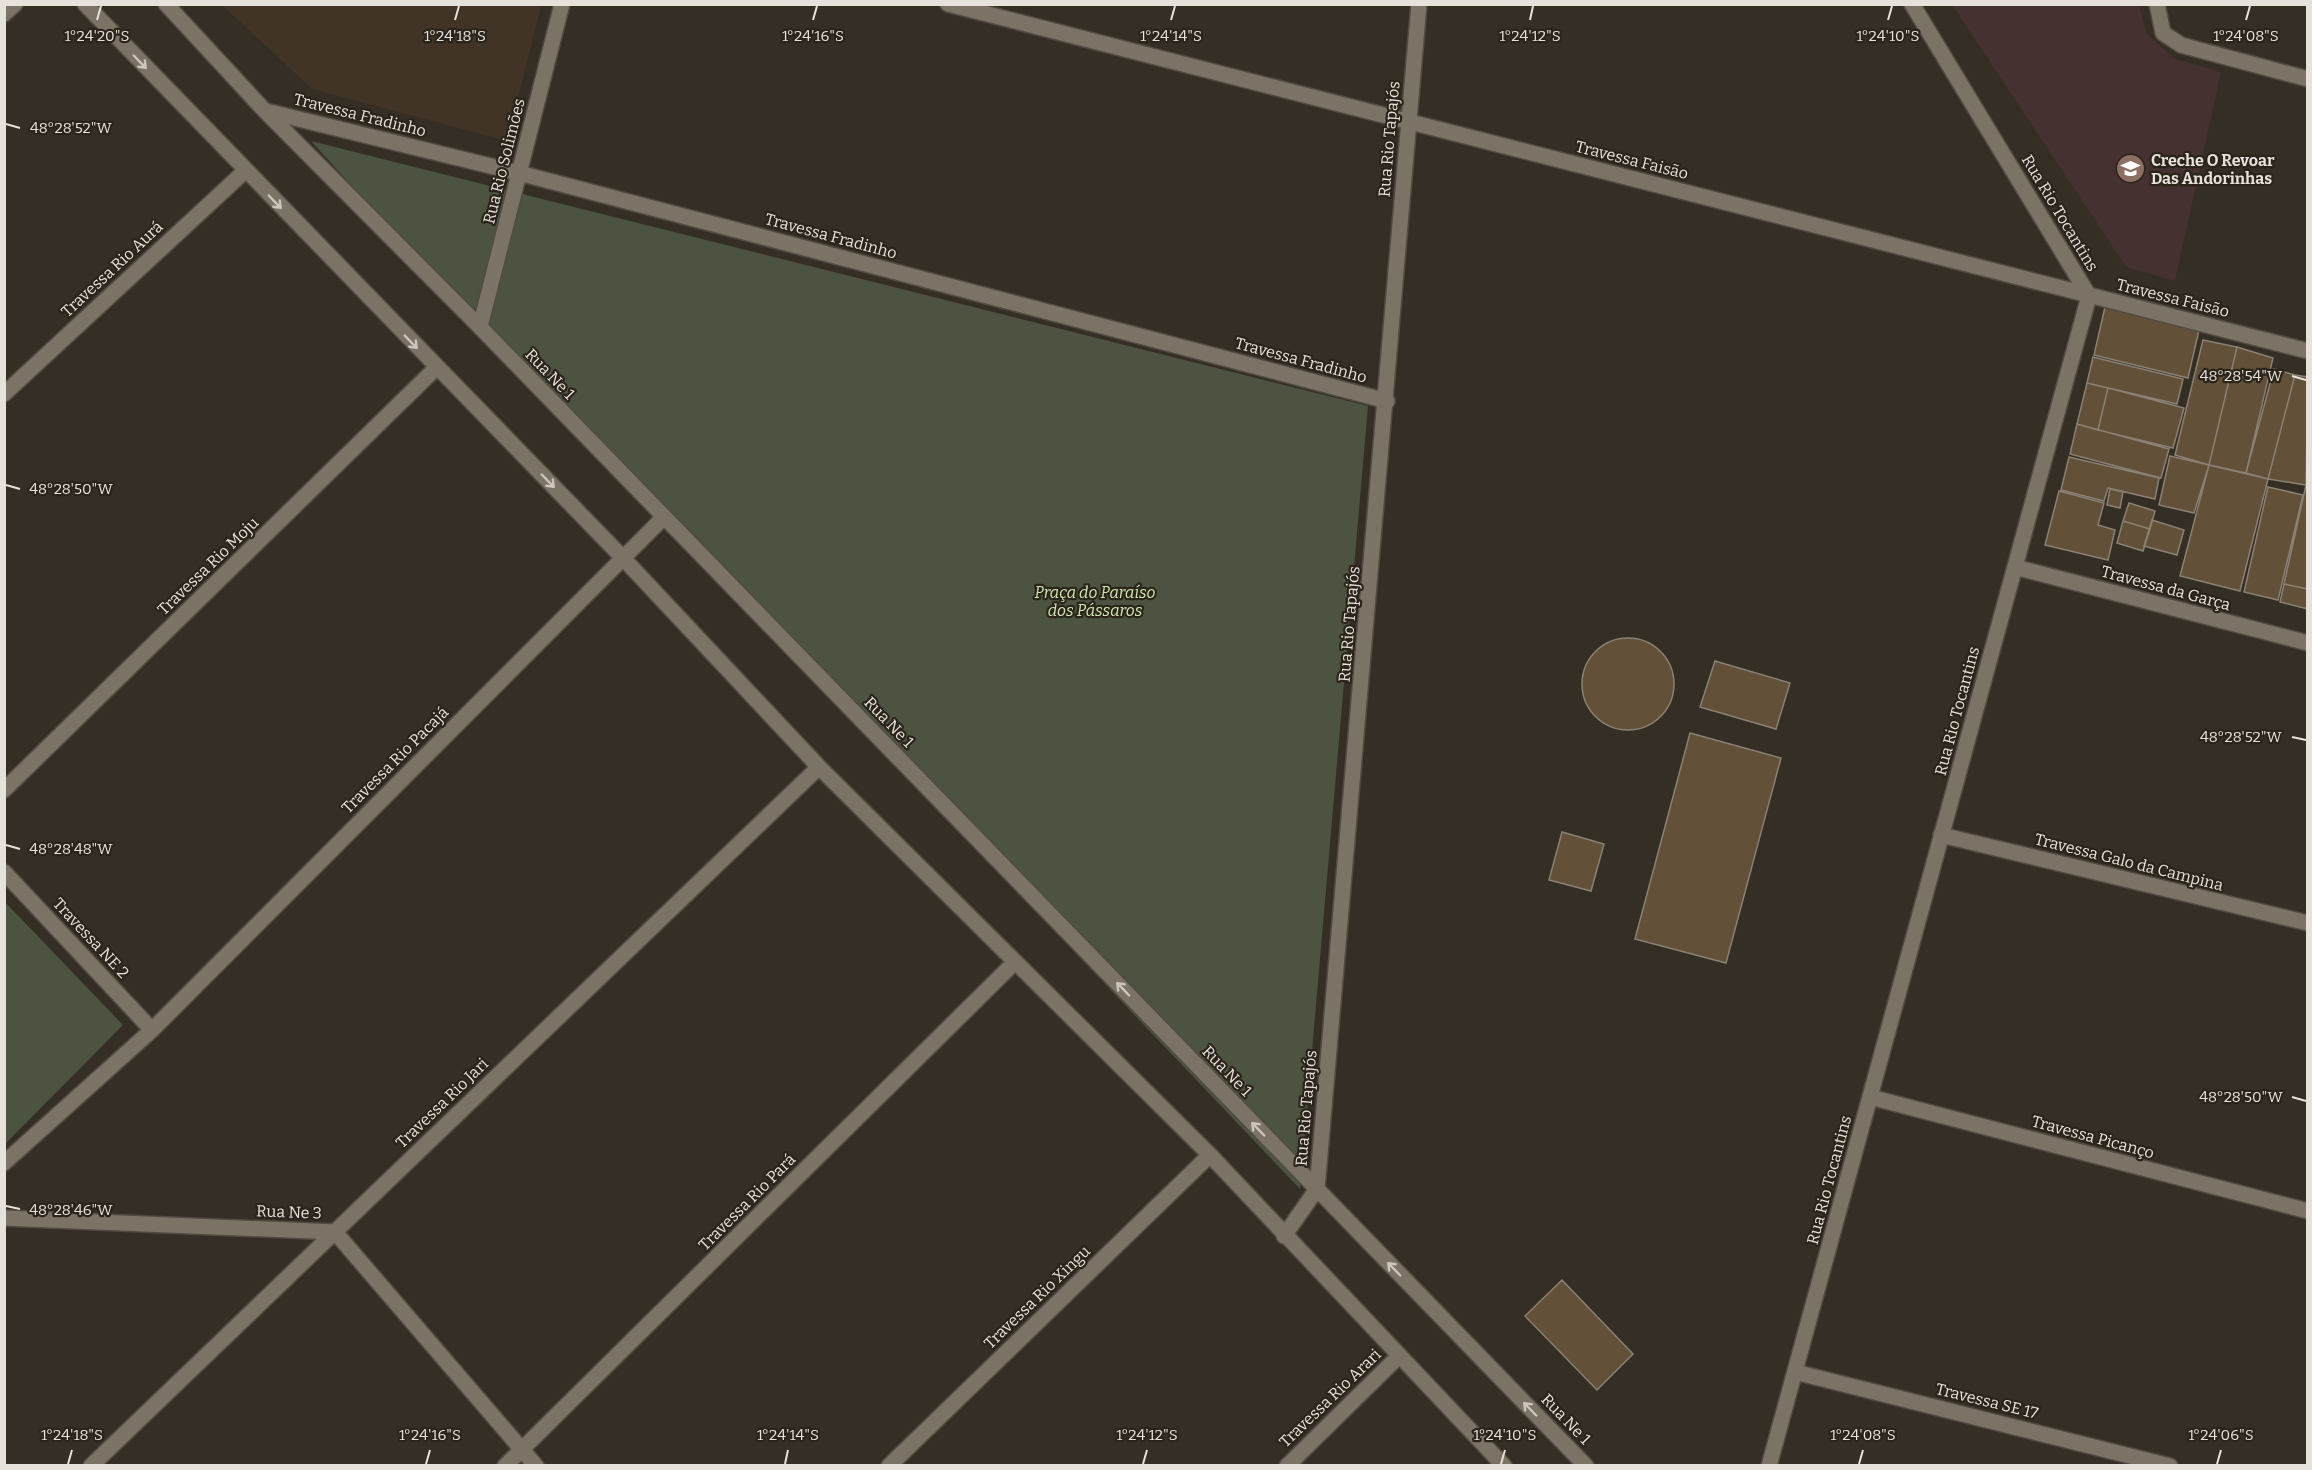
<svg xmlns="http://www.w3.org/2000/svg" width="2312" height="1470" viewBox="0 0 2312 1470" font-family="Bitter,serif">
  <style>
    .education { fill: #45312f }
    .medical { fill: #413426 }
    .green { fill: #4c5441 }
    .building { fill: #625038; stroke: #8a8175; stroke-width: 1.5 }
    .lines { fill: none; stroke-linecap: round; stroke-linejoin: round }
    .minor-casing { stroke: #514b42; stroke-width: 18 }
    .minor { stroke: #7c7367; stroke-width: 15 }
    .oneway { stroke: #ccc6be }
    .ticks { fill: none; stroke: #e6e1db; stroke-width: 2 }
    .labels { text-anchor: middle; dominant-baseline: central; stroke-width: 4.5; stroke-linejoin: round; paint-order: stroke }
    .street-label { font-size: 16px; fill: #e6e1db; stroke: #2b241a }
    .poi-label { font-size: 16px; font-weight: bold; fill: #e6e1db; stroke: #2b241a; text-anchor: start }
    .park-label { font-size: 16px; font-style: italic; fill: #d0e7b2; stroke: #2b241a }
    .ticks-label { font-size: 15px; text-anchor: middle; fill: #e6e1db; stroke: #2b241a; stroke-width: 4.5; stroke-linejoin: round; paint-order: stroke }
  </style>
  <rect width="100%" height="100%" fill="#352e24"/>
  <path class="education" d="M 1952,5 L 2139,5 L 2147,34 L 2175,59 L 2221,72 L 2175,281 L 2126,267 Z"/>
  <path class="medical" d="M 222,5 L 541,5 L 507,141 L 312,89 Z"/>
  <path class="green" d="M 311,141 L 1368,406 L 1300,1189 L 479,326 Z
    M 5,902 L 123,1025 L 5,1144 Z"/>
  <path class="building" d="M 2105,307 L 2199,330 L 2188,378 L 2094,355 Z
    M 2203,340 L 2237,347 L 2209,465 L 2175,455 Z
    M 2237,347 L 2273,358 L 2246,473 L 2209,465 Z
    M 2093,357 L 2183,379 L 2177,404 L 2087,383 Z
    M 2274,369 L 2295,375 L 2268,479 L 2246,473 Z
    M 2295,375 L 2308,377 L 2306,485 L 2268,479 Z
    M 2087,383 L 2108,388 L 2098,430 L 2077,424 Z
    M 2108,388 L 2184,408 L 2173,448 L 2098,430 Z
    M 2077,424 L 2169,449 L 2161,478 L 2070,454 Z
    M 2170,456 L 2209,465 L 2194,513 L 2159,505 Z
    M 2069,457 L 2159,478 L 2155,499 L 2108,488 L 2104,501 L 2061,490 Z
    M 2209,465 L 2268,479 L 2240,591 L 2180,576 Z
    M 2306,485 L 2308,485 L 2308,589 L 2284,584 Z
    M 2268,487 L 2303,495 L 2278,600 L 2244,592 Z
    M 2110,489 L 2123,492 L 2120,508 L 2107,505 Z
    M 2059,491 L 2104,503 L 2098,525 L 2115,530 L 2108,560 L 2045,545 Z
    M 2129,503 L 2155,511 L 2150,529 L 2123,521 Z
    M 2152,520 L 2184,530 L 2177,555 L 2144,546 Z
    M 2123,521 L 2150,529 L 2143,551 L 2117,543 Z
    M 2284,584 L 2308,589 L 2308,609 L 2280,602 Z
    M1582 684a46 46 0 1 1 92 0a46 46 0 1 1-92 0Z
    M 1715,661 L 1790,683 L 1776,729 L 1700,707 Z
    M 1690,733 L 1781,758 L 1726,963 L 1635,939 Z
    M 1562,832 L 1604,844 L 1591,891 L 1549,880 Z
    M 1562,1280 L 1633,1354 L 1597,1390 L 1525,1316 Z"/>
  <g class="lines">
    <defs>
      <path id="minor" d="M 85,4 L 623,558 L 819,767 L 1210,1155 L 1504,1466
        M 166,4 L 265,111 L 480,327 L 1586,1466
        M 948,4 L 2308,351
        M 2157,4 L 2163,33 L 2181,45 L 2308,79
        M 4,14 L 15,4
        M 266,111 L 519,173 L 1387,401
        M 480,327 L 562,4
        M 4,394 L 245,171
        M 2015,567 L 2308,643
        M 4,790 L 436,368
        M 1941,835 L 2308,923
        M 4,872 L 152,1030
        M 1870,1097 L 2308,1211
        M 4,1163 L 152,1030 L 664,517
        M 4,1218 L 335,1232 L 536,1466
        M 1284,1236 L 1317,1189 L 1419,4
        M 1795,1372 L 2170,1466
        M 91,1466 L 819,767
        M 505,1466 L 1014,963
        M 889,1466 L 1210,1155
        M 1287,1466 L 1399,1356
        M 1769,1466 L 2089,296 L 1912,4"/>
    </defs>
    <use href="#minor" class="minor-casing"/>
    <use href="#minor" class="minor"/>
  </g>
  <defs><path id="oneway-shaft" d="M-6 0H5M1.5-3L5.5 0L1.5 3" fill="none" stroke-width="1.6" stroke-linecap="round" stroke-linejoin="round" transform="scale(1.5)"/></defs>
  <g class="oneway">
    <use href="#oneway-shaft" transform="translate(140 62) rotate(46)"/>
    <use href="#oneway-shaft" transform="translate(275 202) rotate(46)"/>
    <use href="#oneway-shaft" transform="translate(411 342) rotate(46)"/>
    <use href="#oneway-shaft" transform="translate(548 481) rotate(46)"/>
    <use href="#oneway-shaft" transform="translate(1123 989) rotate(-134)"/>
    <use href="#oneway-shaft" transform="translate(1258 1129) rotate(-134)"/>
    <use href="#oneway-shaft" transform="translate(1394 1269) rotate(-134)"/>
    <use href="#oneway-shaft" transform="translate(1530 1409) rotate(-134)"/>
  </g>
  <path class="ticks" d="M 97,20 L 101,6M 455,20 L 459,6M 813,20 L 817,6M 1171,20 L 1175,6M 1530,20 L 1533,6M 1888,20 L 1892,6M 2246,20 L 2250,6M 6,124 L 20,128M 2292,376 L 2306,380M 6,485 L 20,489M 2292,737 L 2306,740M 6,845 L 20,849M 2292,1097 L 2306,1101M 6,1206 L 20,1209M 68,1464 L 72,1450M 426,1464 L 430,1450M 785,1464 L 788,1450M 1143,1464 L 1147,1450M 1501,1464 L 1505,1450M 1859,1464 L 1863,1450M 2217,1464 L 2221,1450"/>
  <defs>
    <symbol id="school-disc" viewBox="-11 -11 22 22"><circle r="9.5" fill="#8d6e63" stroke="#2b241a"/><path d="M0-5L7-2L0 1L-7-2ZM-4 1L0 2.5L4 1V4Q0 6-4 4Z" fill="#fff"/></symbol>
  </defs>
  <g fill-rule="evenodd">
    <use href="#school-disc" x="2114" y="152" width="33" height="33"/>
  </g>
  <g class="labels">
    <g class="street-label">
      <text transform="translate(360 115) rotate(14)">Travessa Fradinho</text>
      <text transform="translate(1389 139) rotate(-85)">Rua Rio Tapajós</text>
      <text transform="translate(1632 160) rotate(14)">Travessa Faisão</text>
      <text transform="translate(504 161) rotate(-76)">Rua Rio Solimões</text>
      <text transform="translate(2060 213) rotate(59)">Rua Rio Tocantins</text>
      <text transform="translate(831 236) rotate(15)">Travessa Fradinho</text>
      <text transform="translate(112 269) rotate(-43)">Travessa Rio Aurá</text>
      <text transform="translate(2173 298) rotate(14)">Travessa Faisão</text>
      <text transform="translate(1301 360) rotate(15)">Travessa Fradinho</text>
      <text transform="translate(550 374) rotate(46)">Rua Ne 1</text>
      <text transform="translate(208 566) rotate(-44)">Travessa Rio Moju</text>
      <text transform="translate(2166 588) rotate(15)">Travessa da Garça</text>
      <text transform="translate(1349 624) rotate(-85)">Rua Rio Tapajós</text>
      <text transform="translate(1957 711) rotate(-75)">Rua Rio Tocantins</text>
      <text transform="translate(889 722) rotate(46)">Rua Ne 1</text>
      <text transform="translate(395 760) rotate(-45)">Travessa Rio Pacajá</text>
      <text transform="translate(2129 862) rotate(14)">Travessa Galo da Campina</text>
      <text transform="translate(91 938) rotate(47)">Travessa NE 2</text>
      <text transform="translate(1227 1071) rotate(46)">Rua Ne 1</text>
      <text transform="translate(442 1103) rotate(-44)">Travessa Rio Jari</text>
      <text transform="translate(1306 1108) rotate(-85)">Rua Rio Tapajós</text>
      <text transform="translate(2093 1137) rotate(15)">Travessa Picanço</text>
      <text transform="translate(1829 1180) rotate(-75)">Rua Rio Tocantins</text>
      <text transform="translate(747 1202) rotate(-45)">Travessa Rio Pará</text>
      <text transform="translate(289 1212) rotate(2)">Rua Ne 3</text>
      <text transform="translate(1037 1297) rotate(-44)">Travessa Rio Xingu</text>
      <text transform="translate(1330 1398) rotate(-44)">Travessa Rio Arari</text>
      <text transform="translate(1987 1401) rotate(14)">Travessa SE 17</text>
      <text transform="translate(1566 1419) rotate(46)">Rua Ne 1</text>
    </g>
    <g class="poi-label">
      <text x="2151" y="160">Creche O Revoar<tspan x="2151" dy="18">Das Andorinhas</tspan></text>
    </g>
    <g class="park-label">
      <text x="1095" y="592">Praça do Paraíso<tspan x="1095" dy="18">dos Pássaros</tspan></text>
    </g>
  </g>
  <g class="ticks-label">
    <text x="97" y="41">1°24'20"S</text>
    <text x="455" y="41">1°24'18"S</text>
    <text x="813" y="41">1°24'16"S</text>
    <text x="1171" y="41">1°24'14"S</text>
    <text x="1530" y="41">1°24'12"S</text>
    <text x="1888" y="41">1°24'10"S</text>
    <text x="2246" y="41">1°24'08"S</text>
    <text x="71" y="133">48°28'52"W</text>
    <text x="2241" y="381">48°28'54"W</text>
    <text x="71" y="494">48°28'50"W</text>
    <text x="2241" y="742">48°28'52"W</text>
    <text x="71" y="854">48°28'48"W</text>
    <text x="2241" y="1102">48°28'50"W</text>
    <text x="71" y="1215">48°28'46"W</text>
    <text x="72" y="1440">1°24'18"S</text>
    <text x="430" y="1440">1°24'16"S</text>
    <text x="788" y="1440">1°24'14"S</text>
    <text x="1147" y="1440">1°24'12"S</text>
    <text x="1505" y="1440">1°24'10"S</text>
    <text x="1863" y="1440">1°24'08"S</text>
    <text x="2221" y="1440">1°24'06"S</text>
  </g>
  <rect width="2312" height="1470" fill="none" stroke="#e6e1db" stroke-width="12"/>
</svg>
